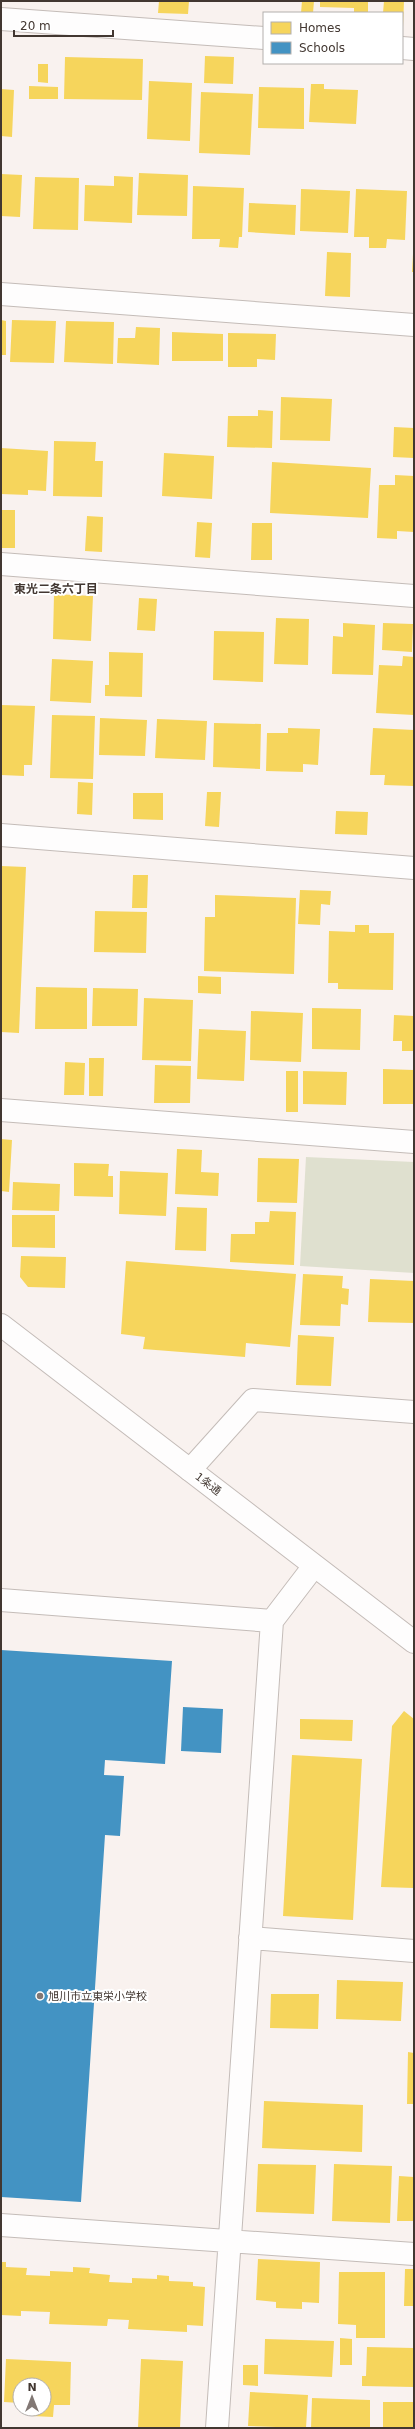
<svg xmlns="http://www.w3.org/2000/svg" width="415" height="2429" viewBox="0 0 415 2429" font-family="'DejaVu Sans','Noto Sans JP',sans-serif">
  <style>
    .green { fill: #dfe0cf }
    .homes { fill: #f6d55c }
    .schools { fill: #4393c3 }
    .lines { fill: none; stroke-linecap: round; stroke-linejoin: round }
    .street-casing { stroke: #c4bcb8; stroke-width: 24 }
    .secondary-casing { stroke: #c4bcb8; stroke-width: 24 }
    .street { stroke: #fefdfd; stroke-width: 22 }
    .secondary { stroke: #fefdfd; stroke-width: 22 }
    .poi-dot { fill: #827874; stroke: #fff; stroke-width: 1.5 }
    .labels { text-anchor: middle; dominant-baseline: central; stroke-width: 4; stroke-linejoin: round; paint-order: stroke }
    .street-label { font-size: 11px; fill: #423731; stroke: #fff }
    .poi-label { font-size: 11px; fill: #423731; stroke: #fff; text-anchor: start }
    .neighbourhood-label { font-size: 12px; font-weight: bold; fill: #423731; stroke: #fff }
  </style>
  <rect width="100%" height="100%" fill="#f9f2ef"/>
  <path class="green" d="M 306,1157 L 414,1162 L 414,1273 L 300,1266 Z"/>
  <path class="homes" d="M 159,1 L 189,1 L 188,14 L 158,13 Z
    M 302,1 L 314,1 L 313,13 L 301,13 Z
    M 320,1 L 368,1 L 368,13 L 354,13 L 354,8 L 320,7 Z
    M 384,1 L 404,1 L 403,27 L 402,13 L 383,13 Z
    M 205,56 L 234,57 L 233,84 L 204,83 Z
    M 65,57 L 143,59 L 142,100 L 64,99 Z
    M 38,64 L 48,64 L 48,83 L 38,82 Z
    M 149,81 L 192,83 L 190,141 L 147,139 Z
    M 311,84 L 324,84 L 324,89 L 358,90 L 356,124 L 309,122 Z
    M 29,86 L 58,87 L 58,99 L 29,99 Z
    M 259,87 L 304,88 L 304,129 L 258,128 Z
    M 1,89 L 14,90 L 12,137 L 1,136 Z
    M 201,92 L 253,94 L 250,155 L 199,153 Z
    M 139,173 L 188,175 L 187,216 L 137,215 Z
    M 1,174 L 22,175 L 20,217 L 1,216 Z
    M 114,176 L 133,177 L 132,223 L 84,221 L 85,185 L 114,186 Z
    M 35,177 L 79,178 L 78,230 L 33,229 Z
    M 193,186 L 244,188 L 242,237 L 239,237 L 238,248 L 219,247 L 220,239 L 192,239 Z
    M 301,189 L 350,191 L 348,233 L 300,231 Z
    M 356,189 L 407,191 L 405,240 L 387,239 L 386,248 L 369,248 L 369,237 L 354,237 Z
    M 249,203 L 296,205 L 295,235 L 248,232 Z
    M 327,252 L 351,253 L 350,297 L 325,296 Z
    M 413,254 L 414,254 L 414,272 L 412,272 Z
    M 1,320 L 6,321 L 6,355 L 1,355 Z
    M 12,320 L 56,321 L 54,363 L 10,362 Z
    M 66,321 L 114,322 L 113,364 L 64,362 Z
    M 136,327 L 160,328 L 159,365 L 117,363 L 118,338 L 135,338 Z
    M 172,332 L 223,334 L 223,361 L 172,361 Z
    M 228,333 L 276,334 L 275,360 L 257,359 L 257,367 L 228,367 Z
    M 281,397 L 332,399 L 330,441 L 280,440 Z
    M 258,410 L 273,411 L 272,448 L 227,447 L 228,416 L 258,416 Z
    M 394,427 L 414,428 L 414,458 L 393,457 Z
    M 54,441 L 96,442 L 95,461 L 103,461 L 102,497 L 53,496 Z
    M 1,448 L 48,451 L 46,491 L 28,490 L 28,495 L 1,494 Z
    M 164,453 L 214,456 L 212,499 L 162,496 Z
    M 272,462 L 371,468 L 368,518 L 270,513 Z
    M 395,475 L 414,476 L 414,532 L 397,531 L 397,539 L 377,538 L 379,485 L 395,485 Z
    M 1,510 L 15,510 L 15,548 L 1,548 Z
    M 87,516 L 103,517 L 102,552 L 85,551 Z
    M 197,522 L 212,523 L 210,558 L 195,557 Z
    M 252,523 L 272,523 L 272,560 L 251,560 Z
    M 54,594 L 93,596 L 91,641 L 53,639 Z
    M 139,598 L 157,599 L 155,631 L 137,630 Z
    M 276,618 L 309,619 L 308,665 L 274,664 Z
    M 343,623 L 375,625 L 373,675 L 332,674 L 333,636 L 343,637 Z
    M 383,623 L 413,624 L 412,652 L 382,650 Z
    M 214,631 L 264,632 L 263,682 L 213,680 Z
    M 109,652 L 143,653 L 142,697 L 105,696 L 105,685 L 109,685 Z
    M 403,656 L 414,657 L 414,715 L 376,713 L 379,665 L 402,666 Z
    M 52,659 L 93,661 L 91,703 L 50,701 Z
    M 1,705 L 35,706 L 32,765 L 24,765 L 24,776 L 1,775 Z
    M 52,715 L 95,716 L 93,779 L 50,778 Z
    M 100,718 L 147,720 L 145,756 L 99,755 Z
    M 157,719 L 207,721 L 205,760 L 155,758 Z
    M 214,723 L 261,724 L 260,769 L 213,767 Z
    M 288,728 L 320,729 L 318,765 L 303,764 L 303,772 L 266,771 L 267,733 L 288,733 Z
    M 373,728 L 414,730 L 414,786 L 384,785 L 385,775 L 370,775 Z
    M 78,782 L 93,783 L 92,815 L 77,814 Z
    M 207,792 L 221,792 L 219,827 L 205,826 Z
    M 133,793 L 163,793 L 163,820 L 133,819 Z
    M 336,811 L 368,812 L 367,835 L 335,834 Z
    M 1,866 L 26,867 L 19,1033 L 1,1032 Z
    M 133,875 L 148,875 L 147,908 L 132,908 Z
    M 300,890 L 331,891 L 330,905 L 321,904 L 320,925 L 298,924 Z
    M 215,895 L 296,898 L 294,974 L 204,971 L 205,917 L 215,917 Z
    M 95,911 L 147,912 L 146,953 L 94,952 Z
    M 355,925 L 369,925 L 369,933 L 394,933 L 393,990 L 338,989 L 338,983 L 328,983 L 329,931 L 355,932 Z
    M 198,976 L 221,977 L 221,994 L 198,993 Z
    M 36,987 L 87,988 L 87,1029 L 35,1029 Z
    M 93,988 L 138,989 L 137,1026 L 92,1026 Z
    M 144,998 L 193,1000 L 191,1061 L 142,1060 Z
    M 312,1008 L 361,1009 L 360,1050 L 312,1049 Z
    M 251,1011 L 303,1013 L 301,1062 L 250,1060 Z
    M 394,1015 L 414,1016 L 414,1051 L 402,1051 L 402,1041 L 393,1041 Z
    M 199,1029 L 246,1031 L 244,1081 L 197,1079 Z
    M 89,1058 L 104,1058 L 103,1096 L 89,1096 Z
    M 65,1062 L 85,1063 L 84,1095 L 64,1095 Z
    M 155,1065 L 191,1066 L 190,1103 L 154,1103 Z
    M 383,1069 L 414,1070 L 414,1104 L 383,1104 Z
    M 286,1071 L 298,1071 L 298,1112 L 286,1112 Z
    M 303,1071 L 347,1072 L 346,1105 L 303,1104 Z
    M 1,1139 L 12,1140 L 9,1192 L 1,1191 Z
    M 177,1149 L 202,1150 L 201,1172 L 219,1173 L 218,1196 L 175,1194 Z
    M 258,1158 L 299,1159 L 297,1203 L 257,1202 Z
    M 74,1163 L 109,1164 L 108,1176 L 113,1176 L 113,1197 L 74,1196 Z
    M 120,1171 L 168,1173 L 166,1216 L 119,1214 Z
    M 13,1182 L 60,1184 L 59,1211 L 12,1210 Z
    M 177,1207 L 207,1208 L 206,1251 L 175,1250 Z
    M 270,1211 L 296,1212 L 294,1265 L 230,1262 L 231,1234 L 255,1234 L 255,1222 L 269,1222 Z
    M 12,1215 L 55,1215 L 55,1248 L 12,1247 Z
    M 21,1256 L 66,1257 L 65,1288 L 28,1287 L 20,1277 Z
    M 126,1261 L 296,1274 L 290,1347 L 246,1343 L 245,1357 L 143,1349 L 145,1337 L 121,1334 Z
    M 303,1274 L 343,1276 L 342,1288 L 349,1289 L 348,1305 L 341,1304 L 340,1326 L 300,1325 Z
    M 370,1279 L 414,1281 L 414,1323 L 368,1322 Z
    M 298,1335 L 334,1337 L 331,1386 L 296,1385 Z
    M 404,1711 L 414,1719 L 414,1888 L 381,1887 L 392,1726 Z
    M 300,1719 L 353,1720 L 352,1741 L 300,1739 Z
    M 292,1755 L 362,1759 L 353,1920 L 283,1916 Z
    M 337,1980 L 403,1982 L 401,2021 L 336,2019 Z
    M 271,1994 L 319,1994 L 318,2029 L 270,2028 Z
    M 408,2052 L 414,2053 L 414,2104 L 407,2104 Z
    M 264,2101 L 363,2105 L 362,2152 L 262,2148 Z
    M 258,2164 L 316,2165 L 314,2214 L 256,2212 Z
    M 334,2164 L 392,2166 L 390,2223 L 332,2221 Z
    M 399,2176 L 414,2177 L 414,2221 L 397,2221 Z
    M 258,2259 L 320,2262 L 319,2303 L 302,2302 L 302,2309 L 276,2308 L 276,2302 L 256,2300 Z
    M 1,2262 L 6,2262 L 6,2267 L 27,2268 L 26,2275 L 50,2276 L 50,2271 L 73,2272 L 73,2267 L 90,2268 L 89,2273 L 110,2275 L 109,2282 L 132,2283 L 132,2278 L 157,2279 L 157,2275 L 169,2276 L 169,2281 L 193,2282 L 193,2286 L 205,2287 L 203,2326 L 187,2325 L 187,2332 L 128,2329 L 129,2320 L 108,2319 L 107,2326 L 49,2324 L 50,2312 L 21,2311 L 21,2316 L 1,2315 Z
    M 405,2269 L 414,2269 L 414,2306 L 404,2306 Z
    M 339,2272 L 385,2272 L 385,2338 L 356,2338 L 356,2325 L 338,2324 Z
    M 340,2338 L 352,2339 L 352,2365 L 340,2365 Z
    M 265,2339 L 334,2341 L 332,2377 L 264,2374 Z
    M 367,2347 L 414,2348 L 414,2387 L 362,2386 L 362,2376 L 366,2376 Z
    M 6,2359 L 71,2362 L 70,2405 L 54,2405 L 53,2417 L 32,2416 L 32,2409 L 44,2409 L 44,2385 L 20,2385 L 20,2403 L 4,2402 Z
    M 141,2359 L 183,2361 L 180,2428 L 138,2428 Z
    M 243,2365 L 258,2365 L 258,2386 L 243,2385 Z
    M 250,2392 L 308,2395 L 306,2428 L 248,2426 Z
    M 312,2398 L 370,2400 L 370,2428 L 311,2428 Z
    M 383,2402 L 414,2402 L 414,2428 L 383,2428 Z"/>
  <path class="schools" d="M 1,1650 L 172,1661 L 165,1764 L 105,1760 L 104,1775 L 124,1776 L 120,1836 L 105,1835 L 81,2202 L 1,2197 Z
    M 183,1707 L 223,1709 L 221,1753 L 181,1751 Z"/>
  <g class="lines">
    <defs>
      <path id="street" d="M 1,19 L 264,38
        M 402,48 L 414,49
        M 1,294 L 414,325
        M 1,564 L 414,596
        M 1,835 L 414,868
        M 1,1110 L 414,1142
        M 190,1470 L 253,1400 L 414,1412
        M 1,1600 L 272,1621
        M 250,1938 L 414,1951
        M 1,2225 L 414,2254
        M 217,2428 L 272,1621 L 314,1566"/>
      <path id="secondary" d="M 1,1325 L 414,1642"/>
    </defs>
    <use href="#street" class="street-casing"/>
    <use href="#secondary" class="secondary-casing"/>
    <use href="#street" class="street"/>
    <use href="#secondary" class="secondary"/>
  </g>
  <circle class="poi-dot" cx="40" cy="1996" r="4"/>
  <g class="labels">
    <g class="street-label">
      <text transform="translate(208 1484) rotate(37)">1条通</text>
    </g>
    <g class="poi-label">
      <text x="48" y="1996">旭川市立東栄小学校</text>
    </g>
    <g class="neighbourhood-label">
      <text x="56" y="589">東光二条六丁目</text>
    </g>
  </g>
  <rect width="415" height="2429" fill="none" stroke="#423731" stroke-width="4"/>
  <rect x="263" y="12" width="140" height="52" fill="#ffffff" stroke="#b3afad"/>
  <rect x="271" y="22" width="20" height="12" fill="#f6d55c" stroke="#b3afad"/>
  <text x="299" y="32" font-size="12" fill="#423731">Homes</text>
  <rect x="271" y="42" width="20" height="12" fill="#4393c3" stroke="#b3afad"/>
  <text x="299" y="52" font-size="12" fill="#423731">Schools</text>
  <g transform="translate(32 2397)"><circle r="19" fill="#ffffff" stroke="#b3afad"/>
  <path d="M0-3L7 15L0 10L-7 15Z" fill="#827874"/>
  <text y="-6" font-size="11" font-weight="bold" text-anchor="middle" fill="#423731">N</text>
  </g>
  <path d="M14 30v6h99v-6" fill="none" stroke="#423731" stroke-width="2"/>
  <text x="20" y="30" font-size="12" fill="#423731" stroke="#ffffff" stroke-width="3" paint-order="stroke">20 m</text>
</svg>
